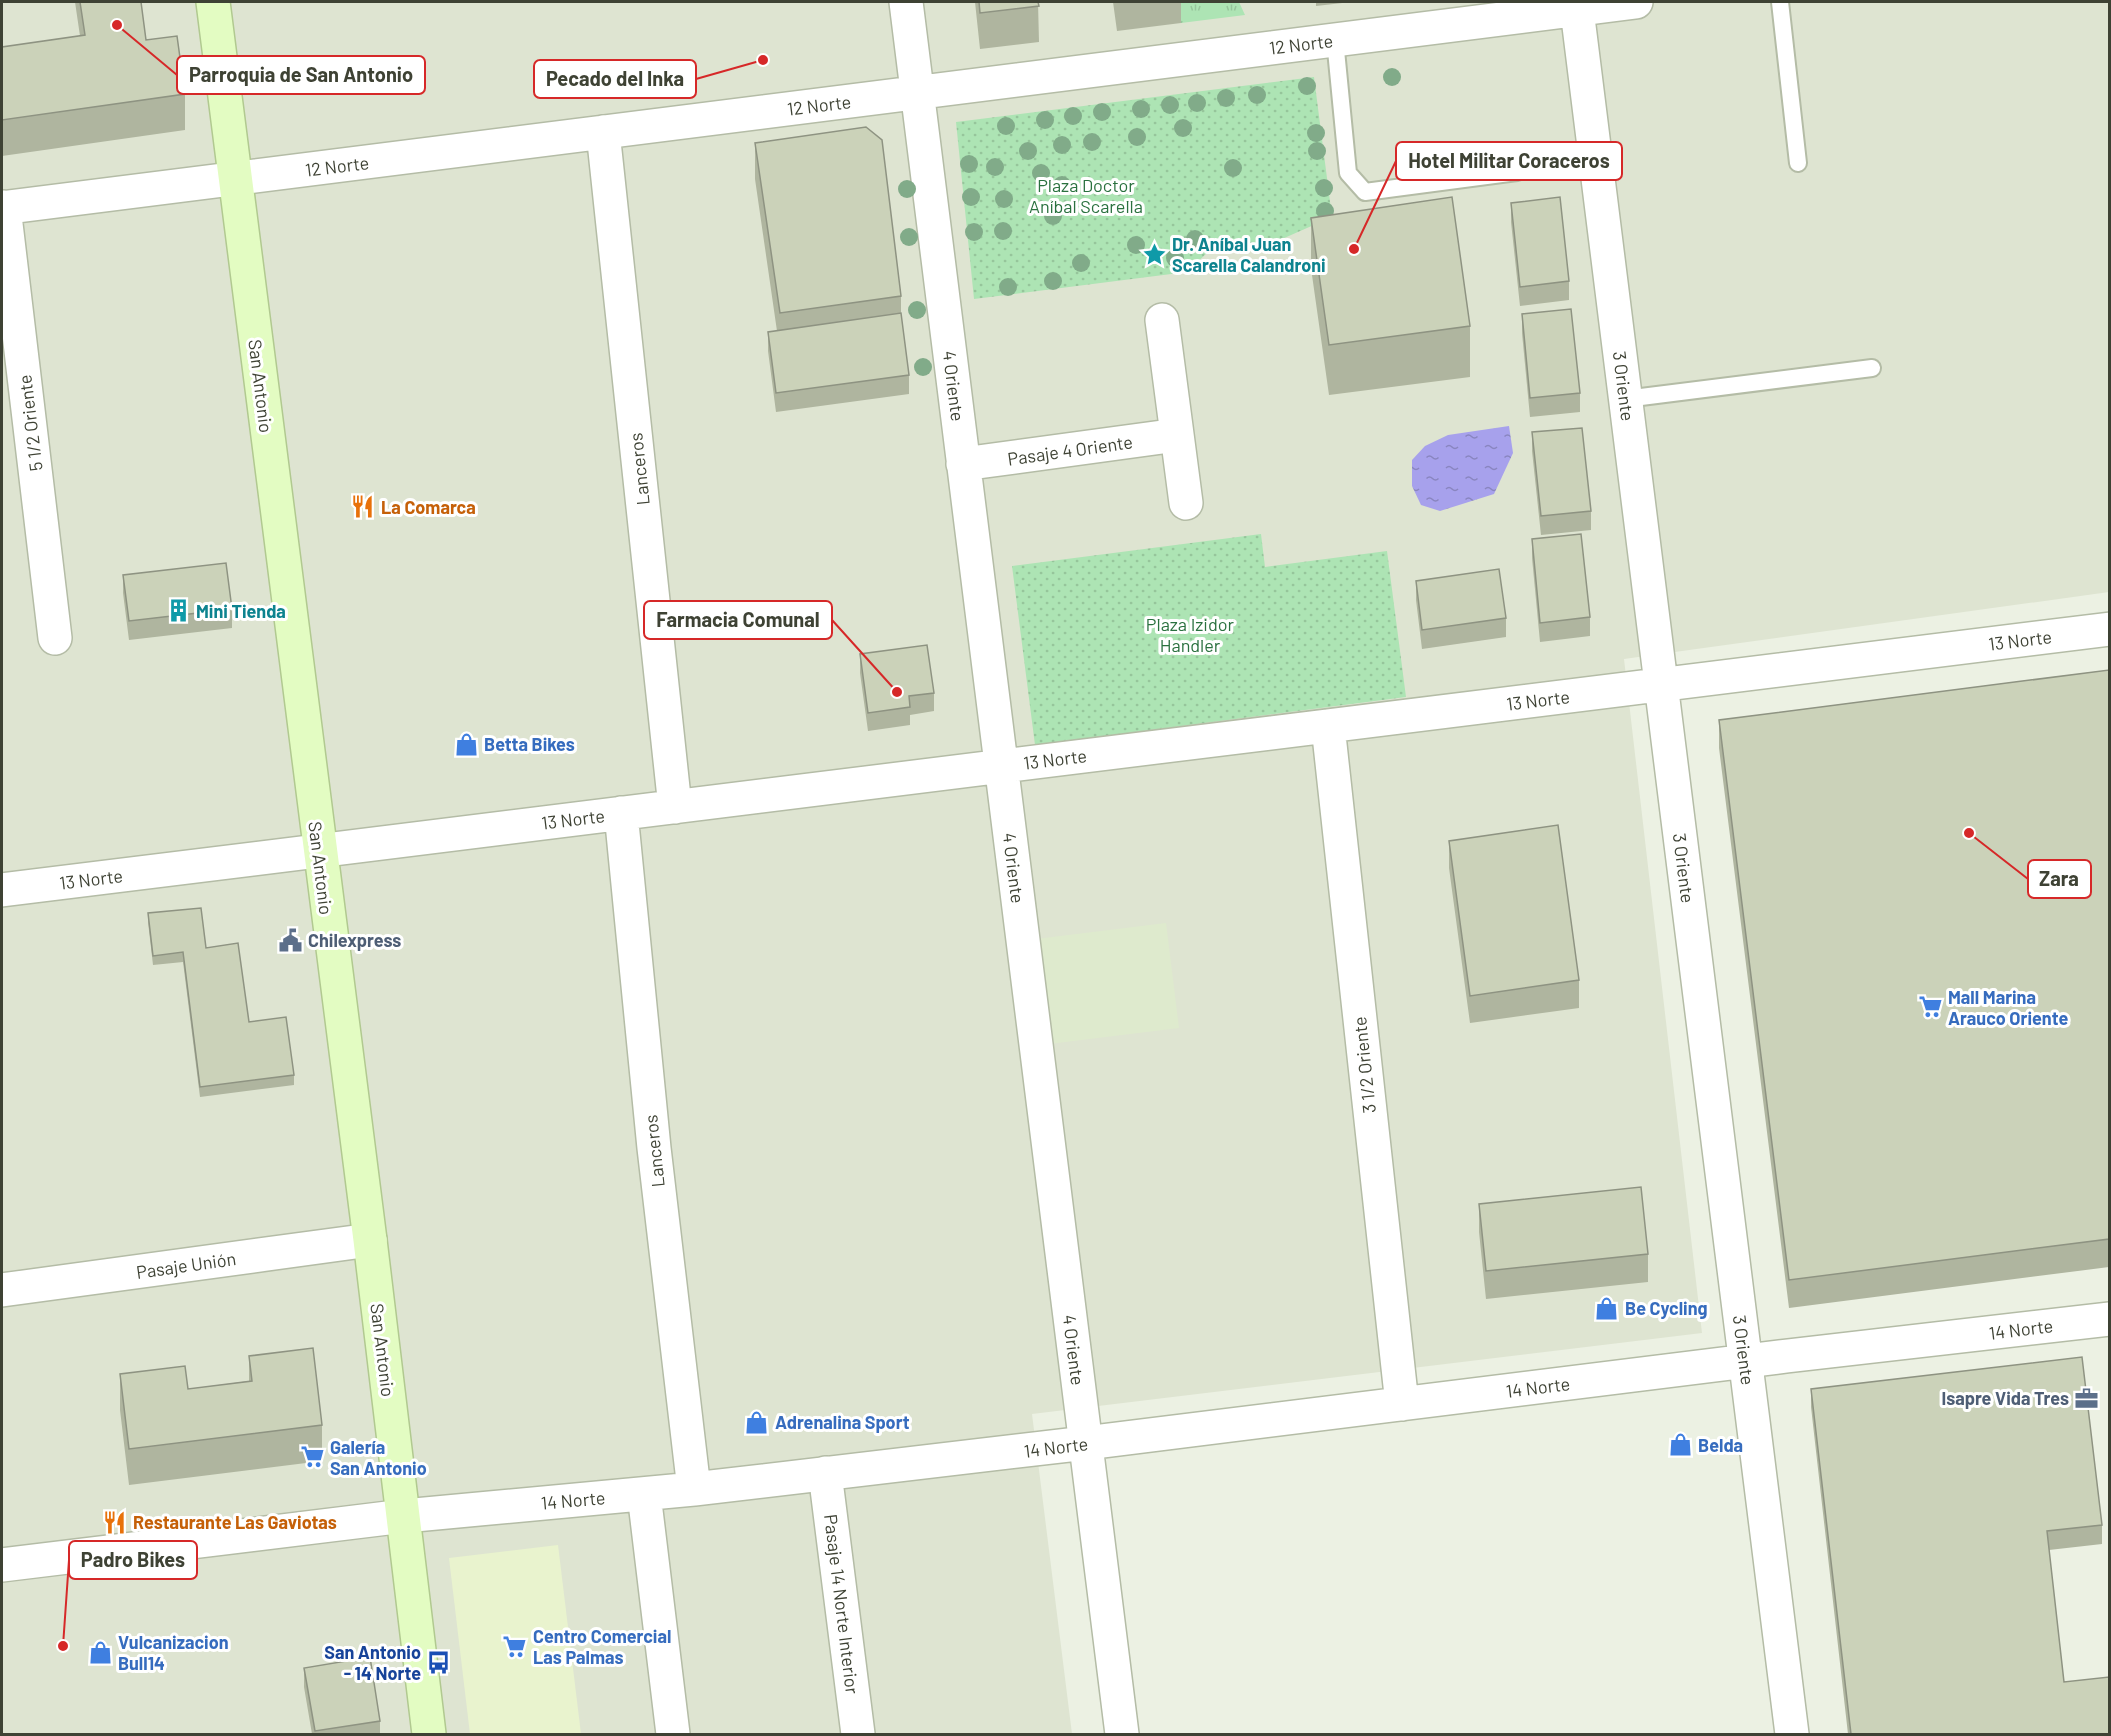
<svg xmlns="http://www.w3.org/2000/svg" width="2111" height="1736" viewBox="0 0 2111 1736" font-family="Barlow,sans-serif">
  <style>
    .residential { fill: #dee4d1 }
    .commercial { fill: #e9f3ce }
    .education { fill: #deeacd }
    .grass { fill: url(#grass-tufts) }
    .park { fill: url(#park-dots) }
    .water { fill: url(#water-ripples) }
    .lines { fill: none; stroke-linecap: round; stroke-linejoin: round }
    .service-casing { stroke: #b4bca6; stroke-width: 20 }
    .minor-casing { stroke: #b4bca6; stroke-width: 36 }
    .secondary-casing { stroke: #b1c990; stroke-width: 36 }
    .service { stroke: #fff; stroke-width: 16 }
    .minor { stroke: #fff; stroke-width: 33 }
    .secondary { stroke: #e3fcc2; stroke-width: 33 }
    .tree { fill: #81ab89 }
    .wall { fill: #afb59f }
    .building { fill: #cbd2b9; stroke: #8e9382; stroke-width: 1.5 }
    .labels { text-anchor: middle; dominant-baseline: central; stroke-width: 6; stroke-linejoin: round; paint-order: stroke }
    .street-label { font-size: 18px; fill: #3e4234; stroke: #fff }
    .park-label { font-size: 18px; fill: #2a713f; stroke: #fff }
    .culture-label { font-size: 18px; font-weight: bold; fill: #0d838f; stroke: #fff; text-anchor: start }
    .food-label { font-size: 18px; font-weight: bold; fill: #c56008; stroke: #fff; text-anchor: start }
    .shop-label { font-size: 18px; font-weight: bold; fill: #366cbe; stroke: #fff; text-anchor: start }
    .service-label { font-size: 18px; font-weight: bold; fill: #4e5e75; stroke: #fff; text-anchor: start }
    .transit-label { font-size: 18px; font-weight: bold; fill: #164399; stroke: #fff; text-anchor: end }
    .leader { fill: none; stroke: #d62828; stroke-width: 2 }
    .callout-dot { fill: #d62828; stroke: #fff; stroke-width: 2 }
    .callout { fill: #fff; stroke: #d62828; stroke-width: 2 }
    .callout-label { font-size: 20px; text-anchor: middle; font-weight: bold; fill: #3e4234 }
  </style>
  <defs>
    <pattern id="grass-tufts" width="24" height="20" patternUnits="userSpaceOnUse" patternTransform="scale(1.5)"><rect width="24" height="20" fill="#ade4b4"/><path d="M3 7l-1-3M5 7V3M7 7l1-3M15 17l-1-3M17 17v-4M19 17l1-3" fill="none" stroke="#96c59b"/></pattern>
    <pattern id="park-dots" width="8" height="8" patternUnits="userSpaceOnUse" patternTransform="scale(1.5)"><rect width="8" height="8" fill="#ade4b4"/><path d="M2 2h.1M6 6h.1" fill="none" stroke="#96c59b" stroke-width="1.8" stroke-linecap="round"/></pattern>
    <pattern id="water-ripples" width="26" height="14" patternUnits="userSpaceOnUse" patternTransform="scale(1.5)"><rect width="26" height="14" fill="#a7a1ec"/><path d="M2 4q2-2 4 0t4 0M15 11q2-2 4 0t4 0" fill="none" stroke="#8985c0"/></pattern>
  </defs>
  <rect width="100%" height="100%" fill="#ecf1e3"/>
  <path class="residential" d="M 2,2 L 2109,2 L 2109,592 L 1624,659 L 1702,1333 L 1032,1414 L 1072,1734 L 2,1734 Z"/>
  <path class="commercial" d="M 558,1545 L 581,1734 L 470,1734 L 449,1558 Z"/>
  <path class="education" d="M 1166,923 L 1179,1028 L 1049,1044 L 1036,939 Z"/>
  <path class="grass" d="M 1178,2 L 1239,2 L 1245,15 L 1181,23 Z"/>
  <path class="park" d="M 1314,77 L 1332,217 L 1282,239 L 1209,251 L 1187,272 L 974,299 L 956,122 Z
    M 1261,534 L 1265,567 L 1387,551 L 1406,697 L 1035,745 L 1012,566 Z"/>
  <path class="water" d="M 1509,426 L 1513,453 L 1494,494 L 1440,511 L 1421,505 L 1412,486 L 1412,460 L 1425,446 L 1448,435 Z"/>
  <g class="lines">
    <defs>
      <path id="service" d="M 1780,2 L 1798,163
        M 1335,40 L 1348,173 L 1365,192 L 1517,172
        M 1625,399 L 1872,368"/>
      <path id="minor" d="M 906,2 L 1122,1734
        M 1576,2 L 1792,1734
        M 603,132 L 675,807
        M 4,207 L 55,638
        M 2,208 L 1636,2
        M 1162,320 L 1186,503
        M 963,464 L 1177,435
        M 1328,726 L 1402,1404
        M 621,813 L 654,1148 L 694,1489
        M 2,890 L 2110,629
        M 2,1290 L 370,1240
        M 825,1473 L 858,1734
        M 644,1494 L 673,1734
        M 2,1565 L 404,1516 L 694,1489 L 1086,1443 L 1787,1356 L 2110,1319"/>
      <path id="secondary" d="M 213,2 L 370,1240 L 429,1734"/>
    </defs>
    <use href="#service" class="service-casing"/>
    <use href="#minor" class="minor-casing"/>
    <use href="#secondary" class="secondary-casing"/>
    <use href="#service" class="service"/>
    <use href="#minor" class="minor"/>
    <use href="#secondary" class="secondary"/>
  </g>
  <g class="tree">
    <circle cx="1392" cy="77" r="9"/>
    <circle cx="1307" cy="86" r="9"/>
    <circle cx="1257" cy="95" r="9"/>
    <circle cx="1226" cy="98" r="9"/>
    <circle cx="1197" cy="103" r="9"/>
    <circle cx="1170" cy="105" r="9"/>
    <circle cx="1141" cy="109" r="9"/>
    <circle cx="1102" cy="112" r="9"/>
    <circle cx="1073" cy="116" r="9"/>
    <circle cx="1045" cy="120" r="9"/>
    <circle cx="1006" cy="126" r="9"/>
    <circle cx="1183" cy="128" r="9"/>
    <circle cx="1316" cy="133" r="9"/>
    <circle cx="1137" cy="137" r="9"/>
    <circle cx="1092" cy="142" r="9"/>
    <circle cx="1062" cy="145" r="9"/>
    <circle cx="1028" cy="151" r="9"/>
    <circle cx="1317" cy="151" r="9"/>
    <circle cx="969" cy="164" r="9"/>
    <circle cx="995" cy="167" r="9"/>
    <circle cx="1233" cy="168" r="9"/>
    <circle cx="1041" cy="173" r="9"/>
    <circle cx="1062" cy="185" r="9"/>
    <circle cx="1324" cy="188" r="9"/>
    <circle cx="907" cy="189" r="9"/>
    <circle cx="971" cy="197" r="9"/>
    <circle cx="1004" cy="199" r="9"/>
    <circle cx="1325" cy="211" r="9"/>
    <circle cx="1053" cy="216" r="9"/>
    <circle cx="1003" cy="231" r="9"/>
    <circle cx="974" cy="232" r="9"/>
    <circle cx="909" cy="237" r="9"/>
    <circle cx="1195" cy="239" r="9"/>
    <circle cx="1136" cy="245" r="9"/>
    <circle cx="1175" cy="258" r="9"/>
    <circle cx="1081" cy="263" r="9"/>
    <circle cx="1053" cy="281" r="9"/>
    <circle cx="1008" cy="287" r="9"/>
    <circle cx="917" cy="310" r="9"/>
    <circle cx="923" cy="367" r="9"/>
  </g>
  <path class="wall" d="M 75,2 L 141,2 L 146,40 L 185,94 L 185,130 L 2,156 L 2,47 L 80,36 Z
    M 975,2 L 1038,2 L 1039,42 L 980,49 Z
    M 1113,2 L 1181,2 L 1181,23 L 1117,31 Z
    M 1316,2 L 1351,2 L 1316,6 Z
    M 755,143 L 901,296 L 901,313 L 909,375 L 909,394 L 776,412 L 768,351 L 768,332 L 777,331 L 755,179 Z
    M 1511,203 L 1569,281 L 1569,300 L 1520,306 L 1511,222 Z
    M 1311,218 L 1470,326 L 1470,377 L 1329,395 L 1311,268 Z
    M 1522,314 L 1580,393 L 1580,412 L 1530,417 L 1522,333 Z
    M 1532,432 L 1591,511 L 1591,530 L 1541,535 L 1532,451 Z
    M 1532,539 L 1590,617 L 1590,636 L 1540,642 L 1532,558 Z
    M 123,575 L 232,609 L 232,628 L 129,640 L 123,593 Z
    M 1416,581 L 1506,618 L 1506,637 L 1422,649 L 1416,600 Z
    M 860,654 L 934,693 L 934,711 L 910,715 L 910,725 L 868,731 L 860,673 Z
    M 2109,670 L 2109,1267 L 1789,1308 L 1719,748 L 1719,720 Z
    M 1449,841 L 1579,980 L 1579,1008 L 1470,1023 L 1449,868 Z
    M 148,913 L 206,948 L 249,1022 L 294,1075 L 294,1085 L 200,1097 L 183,962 L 153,965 L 148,922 Z
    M 1479,1204 L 1648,1254 L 1648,1282 L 1486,1299 L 1479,1232 Z
    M 249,1356 L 322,1425 L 322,1461 L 129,1485 L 120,1410 L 120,1374 L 188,1389 L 249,1381 Z
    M 1811,1389 L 2102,1525 L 2102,1544 L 2049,1550 L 2064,1682 L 2109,1734 L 1848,1734 L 1811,1407 Z
    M 304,1668 L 380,1721 L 380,1734 L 312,1734 L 304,1687 Z"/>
  <path class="building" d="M 80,2 L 141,2 L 146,40 L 177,36 L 185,94 L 2,120 L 2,47 L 85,35 Z
    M 979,2 L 1038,2 L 1039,6 L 980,13 Z
    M 866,127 L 882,140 L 901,296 L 780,313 L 755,143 Z
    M 1452,197 L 1470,326 L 1329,345 L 1311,218 Z
    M 1560,197 L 1569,281 L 1520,287 L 1511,203 Z
    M 1571,309 L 1580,393 L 1530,398 L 1522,314 Z
    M 901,313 L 909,375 L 776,393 L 768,332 Z
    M 1582,428 L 1591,511 L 1541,516 L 1532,432 Z
    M 1581,534 L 1590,617 L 1540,623 L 1532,539 Z
    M 226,563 L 232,609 L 129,621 L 123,575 Z
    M 1499,569 L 1506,618 L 1422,630 L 1416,581 Z
    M 927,645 L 934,693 L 909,696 L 910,707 L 868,713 L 860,654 Z
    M 2109,670 L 2109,1239 L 1789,1280 L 1719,720 Z
    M 1558,825 L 1579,980 L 1470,996 L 1449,841 Z
    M 201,908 L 206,948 L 238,943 L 249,1022 L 286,1017 L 294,1075 L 200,1087 L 183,952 L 153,956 L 148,913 Z
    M 1641,1187 L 1648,1254 L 1486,1271 L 1479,1204 Z
    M 313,1348 L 322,1425 L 129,1449 L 120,1374 L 185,1366 L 188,1389 L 252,1381 L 249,1356 Z
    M 2082,1357 L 2102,1525 L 2047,1531 L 2064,1682 L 2109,1677 L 2109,1734 L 1851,1734 L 1811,1389 Z
    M 370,1657 L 380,1721 L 315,1731 L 304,1668 Z"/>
  <defs>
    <symbol id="sight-bare" viewBox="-9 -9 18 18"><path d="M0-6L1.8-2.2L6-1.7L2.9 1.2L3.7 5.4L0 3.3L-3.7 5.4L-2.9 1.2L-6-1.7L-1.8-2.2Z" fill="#0f9aa8" stroke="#fff" stroke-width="2.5" paint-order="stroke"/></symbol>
    <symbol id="restaurant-bare" viewBox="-9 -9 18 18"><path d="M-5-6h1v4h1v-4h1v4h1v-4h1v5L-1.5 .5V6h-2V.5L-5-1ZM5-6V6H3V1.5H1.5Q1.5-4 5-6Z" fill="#e8710a" stroke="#fff" stroke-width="2.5" paint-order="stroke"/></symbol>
    <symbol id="building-bare" viewBox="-9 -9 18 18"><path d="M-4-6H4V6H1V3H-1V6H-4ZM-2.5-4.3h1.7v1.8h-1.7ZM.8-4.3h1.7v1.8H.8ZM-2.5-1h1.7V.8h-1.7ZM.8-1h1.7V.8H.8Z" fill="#0f9aa8" stroke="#fff" stroke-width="2.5" paint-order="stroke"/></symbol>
    <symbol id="shop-bare" viewBox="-9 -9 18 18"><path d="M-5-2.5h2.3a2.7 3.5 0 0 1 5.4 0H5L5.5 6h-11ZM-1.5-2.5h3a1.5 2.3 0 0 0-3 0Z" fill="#3f7fe0" stroke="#fff" stroke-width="2.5" paint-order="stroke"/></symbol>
    <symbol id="civic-bare" viewBox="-9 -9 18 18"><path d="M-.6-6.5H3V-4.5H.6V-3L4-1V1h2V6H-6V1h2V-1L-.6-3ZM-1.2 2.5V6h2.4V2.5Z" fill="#5c6f8a" stroke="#fff" stroke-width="2.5" paint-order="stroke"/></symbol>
    <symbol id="supermarket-bare" viewBox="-9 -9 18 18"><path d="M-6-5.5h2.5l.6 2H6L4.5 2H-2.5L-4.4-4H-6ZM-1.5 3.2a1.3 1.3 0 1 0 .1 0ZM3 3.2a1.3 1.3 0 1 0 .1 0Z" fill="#3f7fe0" stroke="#fff" stroke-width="2.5" paint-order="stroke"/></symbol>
    <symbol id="office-bare" viewBox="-9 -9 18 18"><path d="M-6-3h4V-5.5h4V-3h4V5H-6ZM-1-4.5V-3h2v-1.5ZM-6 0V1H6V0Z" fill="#5c6f8a" stroke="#fff" stroke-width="2.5" paint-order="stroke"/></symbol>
    <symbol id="bus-bare" viewBox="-9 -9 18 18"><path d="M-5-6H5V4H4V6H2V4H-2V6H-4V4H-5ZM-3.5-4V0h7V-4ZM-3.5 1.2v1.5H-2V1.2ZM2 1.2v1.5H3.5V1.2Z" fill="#1a4fb4" stroke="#fff" stroke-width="2.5" paint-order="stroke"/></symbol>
  </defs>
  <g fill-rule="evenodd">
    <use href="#sight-bare" x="1138" y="238" width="33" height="33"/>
    <use href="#restaurant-bare" x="346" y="490" width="33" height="33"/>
    <use href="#building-bare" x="162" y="594" width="33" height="33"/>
    <use href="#shop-bare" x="450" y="728" width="33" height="33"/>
    <use href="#civic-bare" x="274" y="924" width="33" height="33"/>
    <use href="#supermarket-bare" x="1914" y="990" width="33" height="33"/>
    <use href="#shop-bare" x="1590" y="1292" width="33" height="33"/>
    <use href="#office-bare" x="2070" y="1382" width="33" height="33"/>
    <use href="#shop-bare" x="740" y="1406" width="33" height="33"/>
    <use href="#shop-bare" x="1664" y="1428" width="33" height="33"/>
    <use href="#supermarket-bare" x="296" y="1440" width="33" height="33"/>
    <use href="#restaurant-bare" x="98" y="1506" width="33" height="33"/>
    <use href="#supermarket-bare" x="498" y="1630" width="33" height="33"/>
    <use href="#shop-bare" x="84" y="1636" width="33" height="33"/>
    <use href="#bus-bare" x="422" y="1646" width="33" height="33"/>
  </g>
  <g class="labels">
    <g class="street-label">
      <text transform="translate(1301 44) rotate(-7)">12 Norte</text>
      <text transform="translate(819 105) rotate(-7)">12 Norte</text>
      <text transform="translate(337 166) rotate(-7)">12 Norte</text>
      <text transform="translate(261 386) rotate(83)">San Antonio</text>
      <text transform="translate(954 386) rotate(83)">4 Oriente</text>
      <text transform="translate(1624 386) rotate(83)">3 Oriente</text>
      <text transform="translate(30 423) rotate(-97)">5 1/2 Oriente</text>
      <text transform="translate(1070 450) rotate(-8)">Pasaje 4 Oriente</text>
      <text transform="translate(639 469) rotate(-96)">Lanceros</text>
      <text transform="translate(2020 640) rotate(-7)">13 Norte</text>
      <text transform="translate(1538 700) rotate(-7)">13 Norte</text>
      <text transform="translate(1055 759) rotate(-7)">13 Norte</text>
      <text transform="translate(573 819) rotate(-7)">13 Norte</text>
      <text transform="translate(321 868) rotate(83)">San Antonio</text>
      <text transform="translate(1014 868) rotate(83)">4 Oriente</text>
      <text transform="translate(1684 868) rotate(83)">3 Oriente</text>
      <text transform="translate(91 879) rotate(-7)">13 Norte</text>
      <text transform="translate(1364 1065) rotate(-96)">3 1/2 Oriente</text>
      <text transform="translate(654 1151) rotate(-96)">Lanceros</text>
      <text transform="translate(186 1265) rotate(-8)">Pasaje Unión</text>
      <text transform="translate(2021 1329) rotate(-7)">14 Norte</text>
      <text transform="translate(383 1350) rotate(83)">San Antonio</text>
      <text transform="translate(1074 1350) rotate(83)">4 Oriente</text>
      <text transform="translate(1744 1350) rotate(83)">3 Oriente</text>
      <text transform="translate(1538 1387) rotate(-7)">14 Norte</text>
      <text transform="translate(1056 1447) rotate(-7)">14 Norte</text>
      <text transform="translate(573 1500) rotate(-5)">14 Norte</text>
      <text transform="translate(842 1604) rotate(83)">Pasaje 14 Norte Interior</text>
    </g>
    <g class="park-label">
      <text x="1086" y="185">Plaza Doctor<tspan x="1086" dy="21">Aníbal Scarella</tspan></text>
      <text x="1190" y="624">Plaza Izidor<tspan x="1190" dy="21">Handler</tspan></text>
    </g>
    <g class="culture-label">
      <text x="1172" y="244">Dr. Aníbal Juan<tspan x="1172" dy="21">Scarella Calandroni</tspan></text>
      <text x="196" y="611">Mini Tienda</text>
    </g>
    <g class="food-label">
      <text x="381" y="507">La Comarca</text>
      <text x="133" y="1522">Restaurante Las Gaviotas</text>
    </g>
    <g class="shop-label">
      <text x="484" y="744">Betta Bikes</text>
      <text x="1948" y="997">Mall Marina<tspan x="1948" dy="21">Arauco Oriente</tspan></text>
      <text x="1625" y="1308">Be Cycling</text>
      <text x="775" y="1422">Adrenalina Sport</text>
      <text x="1698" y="1445">Belda</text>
      <text x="330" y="1447">Galería<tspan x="330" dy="21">San Antonio</tspan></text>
      <text x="533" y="1636">Centro Comercial<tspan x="533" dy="21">Las Palmas</tspan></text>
      <text x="118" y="1642">Vulcanizacion<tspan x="118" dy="21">Bull14</tspan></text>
    </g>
    <g class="service-label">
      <text x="308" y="940">Chilexpress</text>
      <text x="2069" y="1398" text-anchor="end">Isapre Vida Tres</text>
    </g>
    <g class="transit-label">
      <text x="421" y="1652">San Antonio<tspan x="421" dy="21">- 14 Norte</tspan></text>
    </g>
  </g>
  <path class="leader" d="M117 25L177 75M763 60L696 79M1354 249L1396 161M897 692L832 620M1969 833L2028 879M63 1646L69 1560"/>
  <g class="callout-dot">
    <circle cx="117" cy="25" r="6"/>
    <circle cx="763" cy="60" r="6"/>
    <circle cx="1354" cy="249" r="6"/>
    <circle cx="897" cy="692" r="6"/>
    <circle cx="1969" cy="833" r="6"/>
    <circle cx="63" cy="1646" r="6"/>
  </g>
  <g class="callout">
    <rect x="177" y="56" width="248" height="38" rx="6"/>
    <rect x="534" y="60" width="162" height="38" rx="6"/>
    <rect x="1396" y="142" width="226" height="38" rx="6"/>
    <rect x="644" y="601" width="188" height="38" rx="6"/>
    <rect x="2028" y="860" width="63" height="38" rx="6"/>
    <rect x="69" y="1541" width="128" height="38" rx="6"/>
  </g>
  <g class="callout-label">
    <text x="301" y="82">Parroquia de San Antonio</text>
    <text x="615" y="86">Pecado del Inka</text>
    <text x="1509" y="168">Hotel Militar Coraceros</text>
    <text x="738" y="627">Farmacia Comunal</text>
    <text x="2059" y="886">Zara</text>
    <text x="133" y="1567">Padro Bikes</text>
  </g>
  <rect width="2111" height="1736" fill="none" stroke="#3e4234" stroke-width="6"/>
</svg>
